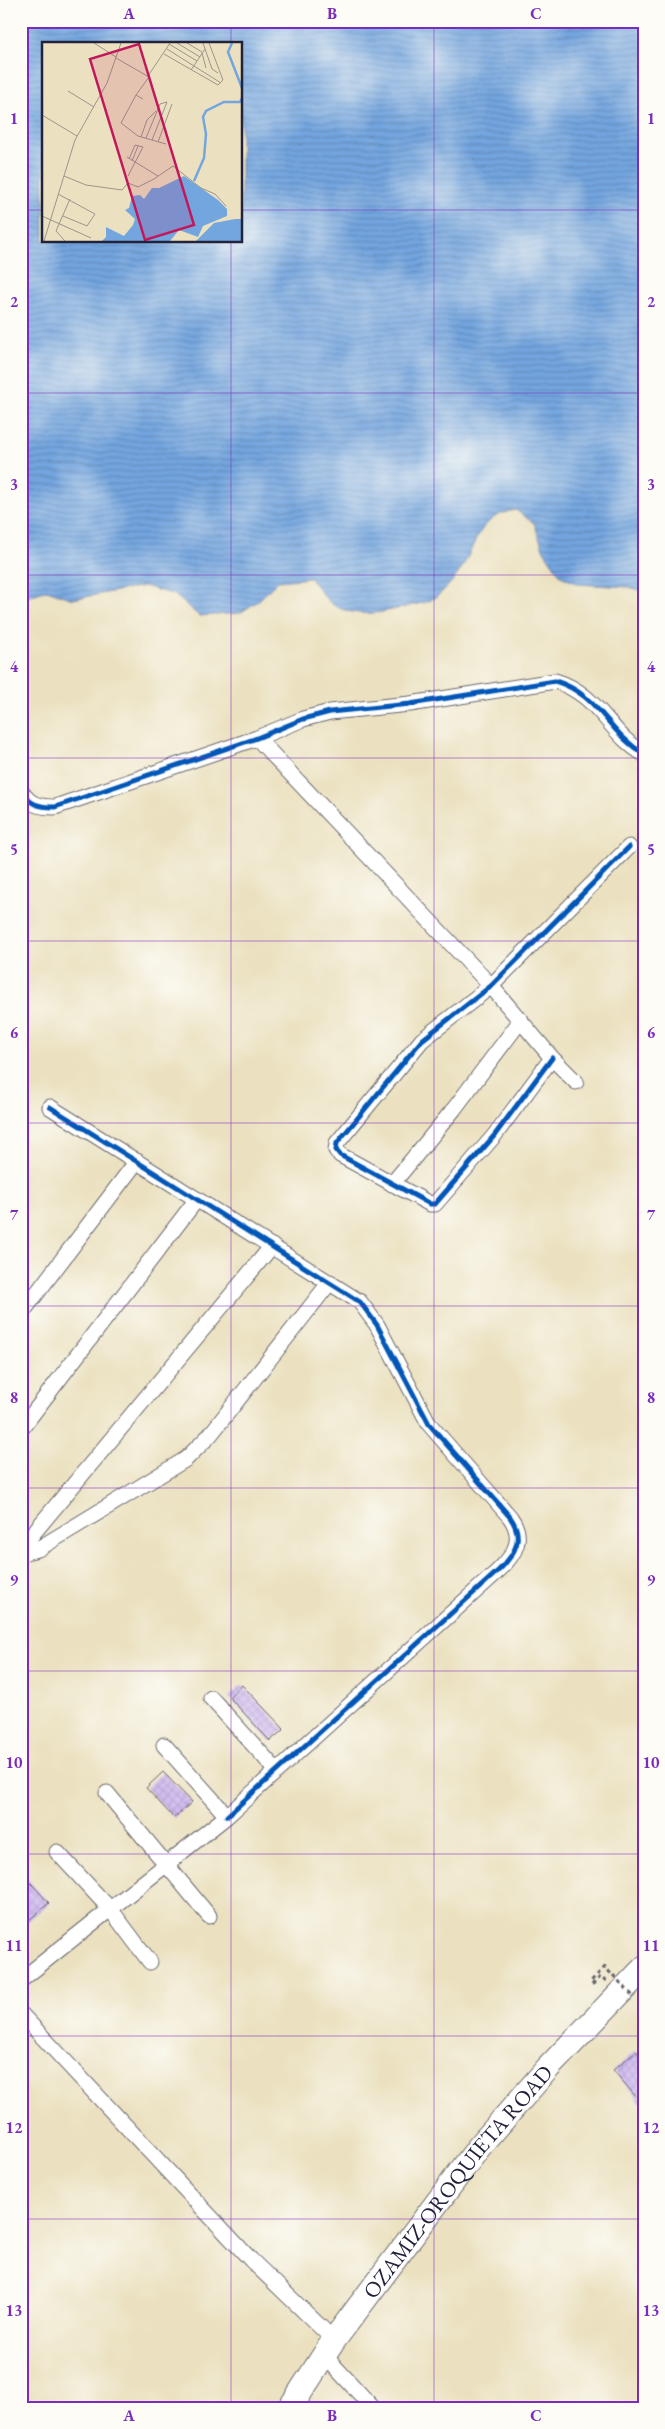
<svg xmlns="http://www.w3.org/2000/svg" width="665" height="2429" viewBox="0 0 665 2429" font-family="'EB Garamond',serif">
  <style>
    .water { fill: url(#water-rules); stroke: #4a648d; fill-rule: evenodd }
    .building { fill: url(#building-cross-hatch) }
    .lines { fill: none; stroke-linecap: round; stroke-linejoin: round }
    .minor-casing { stroke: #68656a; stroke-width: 17 }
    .primary-casing { stroke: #68656a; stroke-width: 26 }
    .path { stroke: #68656a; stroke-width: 3; stroke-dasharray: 4 4; stroke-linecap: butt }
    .minor { stroke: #fff; stroke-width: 15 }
    .primary { stroke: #fff; stroke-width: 24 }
    .path-bridge { stroke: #68656a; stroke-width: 3; stroke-dasharray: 4 4; stroke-linecap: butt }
    .cycleway-casing { stroke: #fdfcf7; stroke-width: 8 }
    .cycleway { stroke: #0057b8; stroke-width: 5 }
    .grid { fill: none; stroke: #7b2cbf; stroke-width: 1; stroke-opacity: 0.55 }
    .labels { text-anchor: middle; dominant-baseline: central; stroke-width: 5; stroke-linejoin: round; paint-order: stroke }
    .street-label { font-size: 22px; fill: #22223b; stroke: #fdfcf7 }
    .inset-river { fill: none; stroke: #73a5df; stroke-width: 2.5 }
    .inset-road { fill: none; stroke: #9b958b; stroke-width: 1 }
    .view { fill: #c2185b; fill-opacity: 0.15; stroke: #c2185b; stroke-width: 2.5 }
    .inset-edge { fill: none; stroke: #22223b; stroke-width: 2.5 }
    .neatline { fill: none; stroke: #7b2cbf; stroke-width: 2 }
    .grid-label { font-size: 16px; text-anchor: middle; font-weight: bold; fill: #7b2cbf }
  </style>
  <defs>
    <pattern id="water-rules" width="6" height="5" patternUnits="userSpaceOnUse" patternTransform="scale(1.25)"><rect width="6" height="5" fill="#73a5df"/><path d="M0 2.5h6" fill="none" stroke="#5e86b6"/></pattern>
    <pattern id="building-cross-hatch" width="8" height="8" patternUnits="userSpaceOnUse" patternTransform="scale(1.25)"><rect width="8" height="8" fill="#c6abef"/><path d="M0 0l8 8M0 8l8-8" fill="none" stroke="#a08bc3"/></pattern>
  </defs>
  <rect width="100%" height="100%" fill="#fdfcf7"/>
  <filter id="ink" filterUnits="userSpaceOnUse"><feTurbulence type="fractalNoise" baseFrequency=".02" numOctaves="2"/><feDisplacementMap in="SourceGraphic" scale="10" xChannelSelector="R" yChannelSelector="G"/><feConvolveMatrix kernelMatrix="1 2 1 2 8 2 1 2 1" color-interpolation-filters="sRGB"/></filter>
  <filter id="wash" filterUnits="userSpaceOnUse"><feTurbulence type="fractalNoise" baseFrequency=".0096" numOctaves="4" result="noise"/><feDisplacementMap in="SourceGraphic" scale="20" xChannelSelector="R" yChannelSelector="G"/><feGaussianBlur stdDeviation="1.12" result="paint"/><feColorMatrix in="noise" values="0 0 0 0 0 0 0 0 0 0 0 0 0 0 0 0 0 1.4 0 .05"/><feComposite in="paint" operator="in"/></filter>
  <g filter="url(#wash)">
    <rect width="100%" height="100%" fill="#ebe1c0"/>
    <path class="water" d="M 21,21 L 644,21 L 644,591 L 628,587 L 578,584 L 561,576 L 544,551 L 534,523 L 516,510 C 473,516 477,552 454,579 C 448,586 439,596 431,600 C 425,603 416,604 409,606 C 384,612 360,619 335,606 C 326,601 317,586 310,578 L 278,581 L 258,601 L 240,613 L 199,616 L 175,595 L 144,586 L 73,599 L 47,590 L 21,599 ZM 44,44 L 241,44 L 241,241 L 44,241 Z"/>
    <g id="blocks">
      <path class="building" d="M 242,1685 L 284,1729 L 270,1741 L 229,1697 Z
        M 163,1772 L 192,1802 L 174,1818 L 146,1788 Z
        M 21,1872 L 49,1903 L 21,1927 Z
        M 636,2051 L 644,2061 L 644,2106 L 613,2070 Z"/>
    </g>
  </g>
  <g filter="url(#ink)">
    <use href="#blocks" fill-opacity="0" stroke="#68656a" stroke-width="1"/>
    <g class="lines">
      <defs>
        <path id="minor" d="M 257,738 L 491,986 L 552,1058 L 576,1082
          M 21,791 C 30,805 39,807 55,807 L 257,738 L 303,719 L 330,712 L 410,704 L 555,681 C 599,694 608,733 644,754
          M 552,1058 L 494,1136 L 435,1204 L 430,1204 L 340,1155 L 336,1150 L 337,1143 L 422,1040 L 491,986 L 629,847
          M 50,1107 L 360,1302 L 377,1325 L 429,1424 L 510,1517 C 525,1538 515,1554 499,1570 L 227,1816
          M 392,1184 L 454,1109 L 521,1020
          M 21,1314 L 137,1161
          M 21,1429 L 197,1199
          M 21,1548 L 272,1246
          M 21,1553 L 38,1549 L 186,1459 L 210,1435 L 330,1282
          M 211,1698 L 277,1771
          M 107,1793 L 209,1916
          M 57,1852 L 111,1910 L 150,1962
          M 21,1980 L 227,1816 L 164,1745
          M 21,2014 L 251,2260 L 334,2340
          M 324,2355 L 373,2408"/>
        <g id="primary">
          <path id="s1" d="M 290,2408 L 334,2340 L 479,2147 L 548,2068 L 644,1968"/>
        </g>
      </defs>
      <use href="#minor" class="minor-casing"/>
      <use href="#primary" class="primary-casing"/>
      <path class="path" d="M 606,1981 L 601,1976 L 593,1984 L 590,1982 L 605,1967 L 612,1975"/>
      <use href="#minor" class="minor"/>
      <use href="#primary" class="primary"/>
      <path class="path-bridge" d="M 613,1975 L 633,1996"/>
      <defs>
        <path id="cycleway" d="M 21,791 C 30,805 39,807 55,807 L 257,738 L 303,719 L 330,712 L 410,704 L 555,681 C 599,694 608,733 644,754
          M 552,1058 L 494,1136 L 435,1204 L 430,1204 L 340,1155 L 336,1150 L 337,1143 L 422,1040 L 491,986 L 629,847
          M 50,1107 L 360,1302 L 377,1325 L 429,1424 L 510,1517 C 525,1538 515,1554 499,1570 L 227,1816"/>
      </defs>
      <use href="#cycleway" class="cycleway-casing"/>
      <use href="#cycleway" class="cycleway"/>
    </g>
  </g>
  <path class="grid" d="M 231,21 L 231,44M 434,21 L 434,2408M 21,210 L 44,210M 241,210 L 644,210M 231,241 L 231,2408M 21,393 L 644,393M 21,575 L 644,575M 21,758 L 644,758M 21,941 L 644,941M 21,1123 L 644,1123M 21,1306 L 644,1306M 21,1488 L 644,1488M 21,1671 L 644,1671M 21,1854 L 644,1854M 21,2036 L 644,2036M 21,2219 L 644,2219"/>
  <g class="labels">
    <g class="street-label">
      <text stroke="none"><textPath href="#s1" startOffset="282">OZAMIZ-OROQUIETA ROAD</textPath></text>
    </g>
  </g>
  <g transform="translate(42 42)">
    <rect width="200" height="200" fill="#ebe1c0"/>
    <path d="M 142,134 L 176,158 L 185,167 L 185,174 L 161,184 L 156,195 L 137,188 L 128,199 L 60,199 L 64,195 L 64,185 L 82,194 L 91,183 L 93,177 L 83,168 L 87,166 L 90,154 L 98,153 L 102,157 L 110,146 L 117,146 ZM 193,177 L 200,177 L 200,199 L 154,199 L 172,181 Z" fill="#73a5df"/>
    <path class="inset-river" d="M 190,1 L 186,10 L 200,46M 152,139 L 162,116 L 164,92 L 161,75 L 164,69 L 182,60 L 198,60 L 200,56"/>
    <path class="inset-road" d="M 52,1 L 74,15M 135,1 L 158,15M 145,1 L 160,10M 161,1 L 170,27 L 176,31M 127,2 L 155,19M 125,7 L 179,41M 160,11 L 164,26M 122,12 L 176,43 L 181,38 L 167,1M 74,16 L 107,35 L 94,53 L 101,57M 149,28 L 163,7M 106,34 L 128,1M 26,49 L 52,65M 94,53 L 79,81 L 96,94 L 124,102M 0,73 L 35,94M 99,95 L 105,78 L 114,69M 104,96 L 118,62 L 125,60M 110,98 L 125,60M 116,100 L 130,62M 85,115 L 116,134M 90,119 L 96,104M 22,134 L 44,143 L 80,148 L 86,141 L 96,145 L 112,137 L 131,124 L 159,146 L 173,152 L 184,164M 86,134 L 101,105 L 93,103 L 87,117M 16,152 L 53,172 L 45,184 L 21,174M 0,174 L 49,196M 2,199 L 33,98 L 65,41 L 79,1M 23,199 L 14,189 L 28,157"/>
    <path class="view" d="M 97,2 L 152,183 L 103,198 L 48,17 Z"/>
    <rect width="200" height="200" class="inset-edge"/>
  </g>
  <rect width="665" height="2429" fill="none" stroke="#fdfcf7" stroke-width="55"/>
  <rect x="28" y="28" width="610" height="2374" class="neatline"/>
  <g class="grid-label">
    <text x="129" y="19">A</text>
    <text x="332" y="19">B</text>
    <text x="536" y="19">C</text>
    <text x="14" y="124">1</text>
    <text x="651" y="124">1</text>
    <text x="14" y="307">2</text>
    <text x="651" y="307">2</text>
    <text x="14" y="490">3</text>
    <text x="651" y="490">3</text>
    <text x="14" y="672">4</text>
    <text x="651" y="672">4</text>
    <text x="14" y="855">5</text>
    <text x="651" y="855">5</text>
    <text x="14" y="1038">6</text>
    <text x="651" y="1038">6</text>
    <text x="14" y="1220">7</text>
    <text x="651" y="1220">7</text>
    <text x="14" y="1403">8</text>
    <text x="651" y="1403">8</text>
    <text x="14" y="1585">9</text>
    <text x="651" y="1585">9</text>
    <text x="14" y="1768">10</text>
    <text x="651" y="1768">10</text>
    <text x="14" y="1951">11</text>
    <text x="651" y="1951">11</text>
    <text x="14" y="2133">12</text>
    <text x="651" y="2133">12</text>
    <text x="14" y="2316">13</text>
    <text x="651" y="2316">13</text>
    <text x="129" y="2421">A</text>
    <text x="332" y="2421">B</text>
    <text x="536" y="2421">C</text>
  </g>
</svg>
